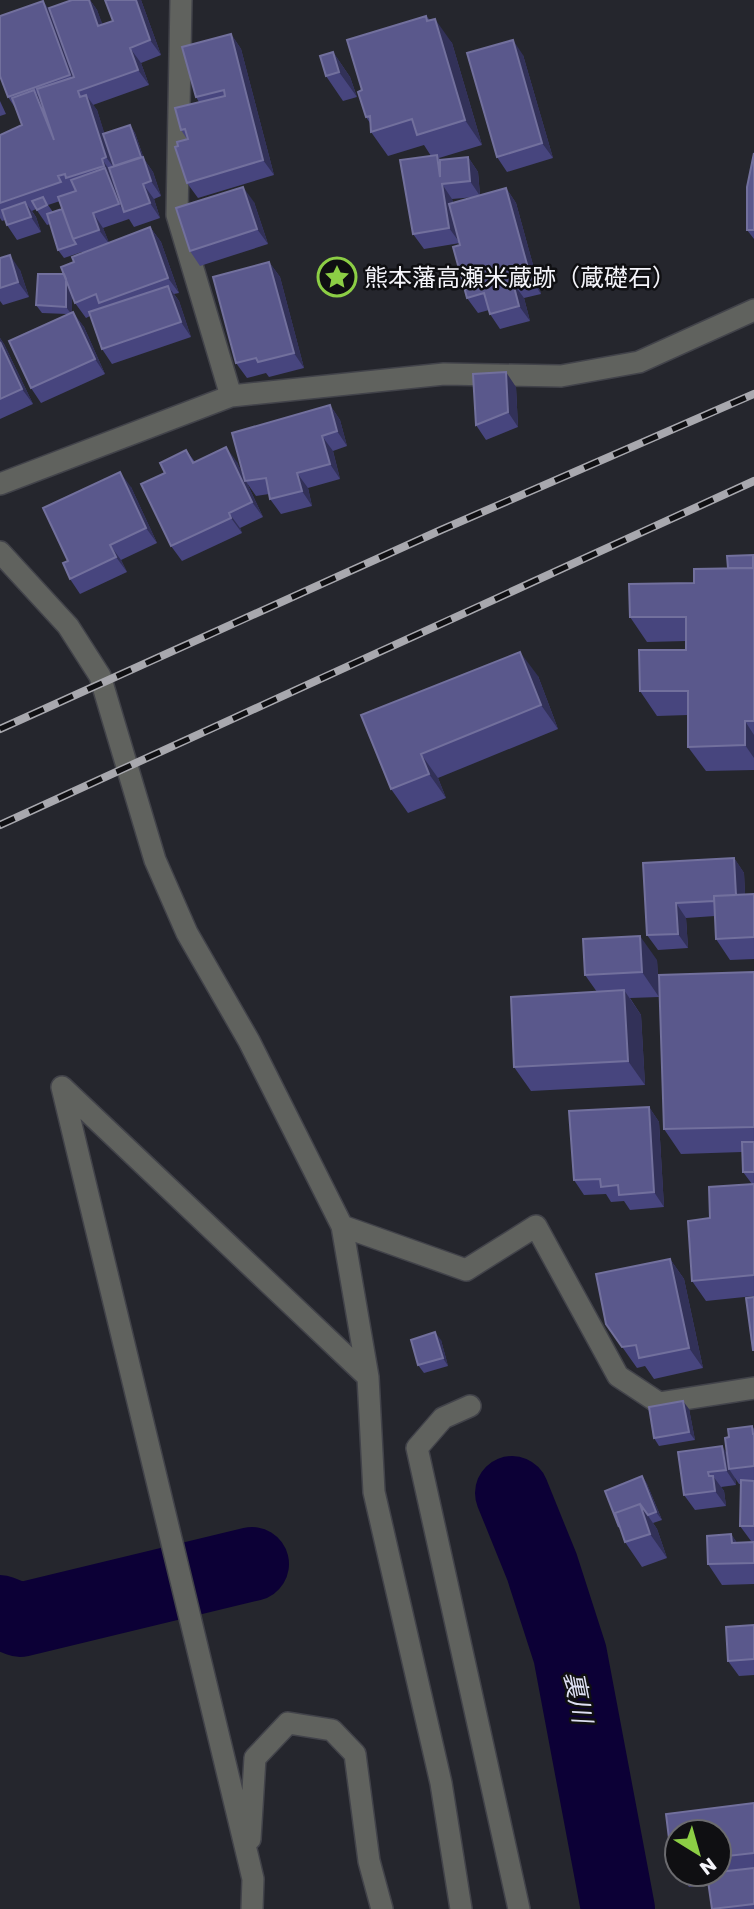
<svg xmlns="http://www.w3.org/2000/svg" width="754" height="1909" viewBox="0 0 754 1909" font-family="Poppins,'Noto Sans JP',sans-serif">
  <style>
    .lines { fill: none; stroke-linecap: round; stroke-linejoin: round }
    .river { stroke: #0c0036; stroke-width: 74 }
    .minor-casing { stroke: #42434a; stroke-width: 24 }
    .minor { stroke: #60625e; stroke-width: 21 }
    .rail-casing { stroke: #a8a8ae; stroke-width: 8 }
    .rail { stroke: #0f0f12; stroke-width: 5; stroke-dasharray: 16; stroke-linecap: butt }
    .wall { fill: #47457e; fill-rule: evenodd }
    .shaded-wall { fill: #323158 }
    .building { fill: #5a588c; stroke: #72709d; stroke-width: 2 }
    .labels { text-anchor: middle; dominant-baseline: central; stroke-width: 5; stroke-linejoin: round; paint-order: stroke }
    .poi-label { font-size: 24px; fill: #f4f4fa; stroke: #0f0f12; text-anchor: start }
    .water-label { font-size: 26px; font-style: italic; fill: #dddff2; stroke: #0f0f12 }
  </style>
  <rect width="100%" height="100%" fill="#25262d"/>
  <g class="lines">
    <path class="river" d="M 512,1493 L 542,1567 L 570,1654 L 618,1909
      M 0,1612 L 20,1620 L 252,1564"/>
    <defs>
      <path id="minor" d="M 181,0 L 177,215 L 231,396
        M 0,484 L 231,396 L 444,374 L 561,376 L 639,362 L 754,310
        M 0,552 L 68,626 L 100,676 L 155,860 L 187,933 L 249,1041 L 342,1226 L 368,1377 L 374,1492 L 441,1783 L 461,1909
        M 342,1226 L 466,1270 L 536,1226 L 618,1376 L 659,1403 L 754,1388
        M 470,1406 L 443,1418 L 417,1448 L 519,1909
        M 250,1839 L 255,1758 L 288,1723 L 332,1730 L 355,1754 L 369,1861 L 382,1909
        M 252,1909 L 253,1879 L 249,1862 L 62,1087 L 368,1377"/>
    </defs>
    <use href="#minor" class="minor-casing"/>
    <use href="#minor" class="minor"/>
    <defs>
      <path id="rail" d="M 0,729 L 441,530 L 754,394
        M 0,825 L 754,481"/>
    </defs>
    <use href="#rail" class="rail-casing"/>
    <use href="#rail" class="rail"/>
  </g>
  <path class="wall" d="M 72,0 L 90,0 L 97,10 L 102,24 L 113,21 L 141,0 L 161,55 L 141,63 L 149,85 L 93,105 L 97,110 L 104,133 L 130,125 L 135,133 L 144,159 L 153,172 L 161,196 L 154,199 L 160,218 L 134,227 L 129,219 L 103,228 L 109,243 L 150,227 L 161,242 L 179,293 L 174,294 L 179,301 L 191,337 L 112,364 L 102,349 L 90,316 L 86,318 L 75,303 L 72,294 L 72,312 L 84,327 L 105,374 L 41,403 L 31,388 L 67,314 L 42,313 L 36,305 L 82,253 L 82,252 L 64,258 L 58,250 L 50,224 L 47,225 L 36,209 L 32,211 L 36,217 L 41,232 L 17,240 L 7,225 L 5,220 L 2,221 L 0,218 L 0,135 L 22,125 L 16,109 L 8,97 L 50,9 ZM 60,201 L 62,209 L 53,212 L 48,205 Z
    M 426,16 L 452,43 L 482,145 L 439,158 L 441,160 L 468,157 L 478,172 L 480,195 L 506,188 L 516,203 L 541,294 L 524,298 L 530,321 L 500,329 L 490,314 L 489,310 L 478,313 L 467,298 L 460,243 L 424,249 L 413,234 L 431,156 L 424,145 L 388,156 L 371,132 L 370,123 L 366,117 L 362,90 ZM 475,197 L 453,203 L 452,199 Z
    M 231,34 L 241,49 L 274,175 L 198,198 L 187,183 L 187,139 L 181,130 L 199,102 L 196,97 Z
    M 333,52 L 350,77 L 357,97 L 343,101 L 326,76 Z
    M 523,55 L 553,158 L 507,172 L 497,157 Z
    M 0,101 L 6,114 L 0,116 Z
    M 754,153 L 754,239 L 747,230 Z
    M 254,202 L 268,244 L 200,266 L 190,251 Z
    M 0,258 L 20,270 L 29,297 L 3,305 L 0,301 Z
    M 269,262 L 280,277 L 304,368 L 269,377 L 266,373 L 247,378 L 236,363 Z
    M 0,338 L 4,344 L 33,404 L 0,419 Z
    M 516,387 L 518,427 L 486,440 L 476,425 Z
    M 330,405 L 340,420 L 347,446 L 333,451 L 340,479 L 308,488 L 312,506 L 281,514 L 270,499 L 269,494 L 256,496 L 247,483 L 263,517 L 240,528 L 242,533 L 182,561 L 171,546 L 165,473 L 186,450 L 195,462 L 237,462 L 244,479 Z
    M 131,487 L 157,543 L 121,560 L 127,572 L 80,594 L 70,579 L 68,561 Z
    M 753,555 L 754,557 L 754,770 L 706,771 L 688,747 L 688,715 L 657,716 L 640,691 L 686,650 L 686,641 L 647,642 L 630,617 L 694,583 L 728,568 Z
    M 538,676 L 558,729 L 438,778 L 446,798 L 408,813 L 391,789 L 361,715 Z
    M 734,858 L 744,873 L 745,895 L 754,894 L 754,959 L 730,960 L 716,939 L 715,916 L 686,918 L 688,948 L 658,950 L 647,935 L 643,863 Z
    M 657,960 L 659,997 L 630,998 L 641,1015 L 645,1085 L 531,1091 L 514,1067 L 597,992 L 585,975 Z
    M 754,972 L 754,1296 L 706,1301 L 692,1281 L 710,1218 L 752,1184 L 743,1172 L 742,1152 L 681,1154 L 664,1129 Z
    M 649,1107 L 659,1122 L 664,1207 L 630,1210 L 624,1201 L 611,1202 L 606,1194 L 584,1195 L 574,1180 Z
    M 670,1259 L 684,1279 L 703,1368 L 654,1379 L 645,1366 L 637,1368 L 606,1324 Z
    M 441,1340 L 448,1366 L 424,1373 L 418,1365 Z
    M 689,1409 L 695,1440 L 659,1446 L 654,1438 Z
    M 752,1426 L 754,1429 L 754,1541 L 751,1541 L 740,1526 L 741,1484 L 739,1484 L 735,1478 L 736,1485 L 721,1487 L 724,1491 L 726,1506 L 695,1510 L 684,1495 L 727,1452 L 729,1437 Z
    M 642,1476 L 647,1484 L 662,1520 L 653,1523 L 657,1529 L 667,1558 L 642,1567 L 625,1542 Z
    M 731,1534 L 737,1543 L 754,1542 L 754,1584 L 722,1585 L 708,1564 Z
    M 754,1625 L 754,1675 L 739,1676 L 728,1661 Z
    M 754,1803 L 754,1909 L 712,1909 L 709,1885 L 689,1887 L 680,1874 L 719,1874 L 719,1832 L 677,1832 L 677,1870 L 672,1863 L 666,1814 Z"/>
  <path class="shaded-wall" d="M 89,0 L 90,0 L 97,10 L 109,41 L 98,26 Z
    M 136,0 L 141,0 L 161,55 L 150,40 Z
    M 43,1 L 54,16 L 81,90 L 70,75 Z
    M 426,16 L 440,37 L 435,19 L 452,43 L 482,145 L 465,120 Z
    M 231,34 L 241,49 L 274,175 L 263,160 Z
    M 513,40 L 523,55 L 553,158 L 542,143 Z
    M 130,48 L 141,63 L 149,85 L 138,70 Z
    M 333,52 L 350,77 L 357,97 L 339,72 Z
    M 34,90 L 45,105 L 54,140 Z
    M 86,95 L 97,110 L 117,172 L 106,157 Z
    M 130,125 L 135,133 L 144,159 L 153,172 L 161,196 L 151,181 L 142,162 Z
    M 468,157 L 478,172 L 480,196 L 470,181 Z
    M 102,159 L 112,174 L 124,212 L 119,204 Z
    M 143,184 L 154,199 L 160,218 L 150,203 Z
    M 442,184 L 452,199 L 460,243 L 449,228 Z
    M 243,187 L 254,202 L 268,244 L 257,229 Z
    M 506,188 L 516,203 L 541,294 L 531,279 Z
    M 25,202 L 36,217 L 41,232 L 31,217 Z
    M 93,213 L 103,228 L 110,245 L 99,230 Z
    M 150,227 L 161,242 L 179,293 L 168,278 Z
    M 10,255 L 20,270 L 29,297 L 18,282 Z
    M 269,262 L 280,277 L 304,368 L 294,353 Z
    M 66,274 L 72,282 L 72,315 L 66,307 Z
    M 513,283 L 524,298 L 530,321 L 519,306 Z
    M 168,286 L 179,301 L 191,337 L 181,322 Z
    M 73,312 L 84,327 L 105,374 L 95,359 Z
    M 0,338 L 4,344 L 33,404 L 22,389 L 0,342 Z
    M 506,372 L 516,387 L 518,427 L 508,412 Z
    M 330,405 L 340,420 L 347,446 L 337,431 Z
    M 322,436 L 333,451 L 340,479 L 330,464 Z
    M 226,447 L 237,462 L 263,517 L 252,502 Z
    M 120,472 L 131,487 L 157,543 L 146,528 Z
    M 297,473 L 308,488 L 312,506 L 302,491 Z
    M 229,513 L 240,528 L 242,533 L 231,518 Z
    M 110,545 L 121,560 L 127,572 L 116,557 Z
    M 520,652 L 538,676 L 558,729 L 541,705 Z
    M 745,721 L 754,735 L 754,758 L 745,745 Z
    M 421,754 L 438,778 L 446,798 L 429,774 Z
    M 734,858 L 744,873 L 746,915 L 736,900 Z
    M 676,903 L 686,918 L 688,948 L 678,934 Z
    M 640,936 L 657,960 L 659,997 L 642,972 Z
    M 624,990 L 641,1015 L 645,1085 L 628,1061 Z
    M 649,1107 L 659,1122 L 664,1207 L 654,1192 Z
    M 670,1259 L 684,1279 L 703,1368 L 689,1348 Z
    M 435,1332 L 441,1340 L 448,1366 L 443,1358 Z
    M 683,1401 L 689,1409 L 695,1440 L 689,1432 Z
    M 722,1446 L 732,1461 L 729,1469 L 735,1478 L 736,1485 L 726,1470 Z
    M 708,1472 L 714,1480 L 713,1476 L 724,1491 L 726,1506 L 715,1491 Z
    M 642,1476 L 647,1484 L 662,1520 L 656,1512 Z
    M 640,1504 L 657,1529 L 667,1558 L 650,1534 Z
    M 731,1534 L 745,1555 L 732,1543 Z"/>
  <path class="building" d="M 72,0 L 89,0 L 98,26 L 113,21 L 105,0 L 136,0 L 150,40 L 130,48 L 138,70 L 78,91 L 80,97 L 86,95 L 106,157 L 102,159 L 104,166 L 66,178 L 65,174 L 58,176 L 61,182 L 0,203 L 0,135 L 22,125 L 12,98 L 34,90 L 54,140 L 37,89 L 74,77 L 49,8 Z
    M 43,1 L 70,75 L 8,97 L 0,76 L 0,16 Z
    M 426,16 L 427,21 L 435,19 L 465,120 L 417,135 L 412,119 L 371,132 L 370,116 L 366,117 L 358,92 L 362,90 L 347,40 Z
    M 231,34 L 263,160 L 187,183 L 175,147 L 178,146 L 177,142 L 188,139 L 185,129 L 181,130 L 175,108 L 225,96 L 224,90 L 196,97 L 182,47 Z
    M 513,40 L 542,143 L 497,157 L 467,53 Z
    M 333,52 L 339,72 L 326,76 L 320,56 Z
    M 130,125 L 141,157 L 114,166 L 103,134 Z
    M 754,153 L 754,230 L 747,230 L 747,187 Z
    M 437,155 L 440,177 L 440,160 L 468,157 L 470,181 L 442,184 L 449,228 L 413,234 L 400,160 Z
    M 143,157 L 151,181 L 143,184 L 150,203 L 124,212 L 109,168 Z
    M 105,168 L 119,204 L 93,213 L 99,230 L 73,239 L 58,197 L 76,191 L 71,180 Z
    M 243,187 L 257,229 L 190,251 L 176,208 Z
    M 506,188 L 531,279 L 513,283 L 519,306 L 490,314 L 484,293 L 467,298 L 453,247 L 460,245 L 449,204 Z
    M 43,197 L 47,205 L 37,210 L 32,201 Z
    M 25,202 L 31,217 L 7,225 L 2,210 Z
    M 62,209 L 73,239 L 76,244 L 58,250 L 47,214 Z
    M 150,227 L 168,278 L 99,303 L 96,294 L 75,303 L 61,267 L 74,262 L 72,257 Z
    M 10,255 L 18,282 L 0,288 L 0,258 Z
    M 269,262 L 294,353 L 258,362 L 256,358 L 236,363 L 213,277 Z
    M 38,274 L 64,274 L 66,279 L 66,307 L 36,305 Z
    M 168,286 L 181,322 L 102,349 L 89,312 Z
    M 73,312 L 95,359 L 31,388 L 9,341 Z
    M 0,342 L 22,389 L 0,399 Z
    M 506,372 L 508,412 L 476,425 L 473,374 Z
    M 330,405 L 337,431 L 322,436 L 330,464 L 297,473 L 302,491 L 270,499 L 266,478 L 245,481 L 232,433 Z
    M 226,447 L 252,502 L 229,513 L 231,518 L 171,546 L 141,484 L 165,473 L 160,463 L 186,450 L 193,463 Z
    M 120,472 L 146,528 L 110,545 L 116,557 L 70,579 L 63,563 L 68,561 L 43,508 Z
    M 753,555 L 753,568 L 728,568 L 727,556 Z
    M 754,568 L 754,721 L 745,721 L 745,745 L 688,747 L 688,691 L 640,691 L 639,650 L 686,650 L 686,617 L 630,617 L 629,584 L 694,583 L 694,569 Z
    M 520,652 L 541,705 L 421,754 L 429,774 L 391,789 L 361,715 Z
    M 734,858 L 736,895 L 714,896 L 714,901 L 676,903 L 678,934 L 647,935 L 643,863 Z
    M 754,894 L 754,937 L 716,939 L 714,896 Z
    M 640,936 L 642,972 L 585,975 L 583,939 Z
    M 754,972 L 754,1127 L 664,1129 L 659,975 Z
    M 624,990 L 628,1061 L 514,1067 L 511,997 Z
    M 649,1107 L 654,1192 L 619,1195 L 618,1185 L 601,1187 L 600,1179 L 574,1180 L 569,1111 Z
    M 742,1142 L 754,1142 L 754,1172 L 743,1172 Z
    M 754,1184 L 754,1275 L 692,1281 L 688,1221 L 710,1218 L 709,1187 Z
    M 670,1259 L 689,1348 L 639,1358 L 636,1345 L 622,1347 L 606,1324 L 596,1274 Z
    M 754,1297 L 754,1350 L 753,1350 L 746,1298 Z
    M 435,1332 L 443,1358 L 418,1365 L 411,1340 Z
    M 683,1401 L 689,1432 L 654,1438 L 649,1407 Z
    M 752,1426 L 753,1434 L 754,1434 L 754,1466 L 729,1469 L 725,1438 L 729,1437 L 728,1429 Z
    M 722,1446 L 726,1470 L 708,1472 L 709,1476 L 713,1476 L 715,1491 L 684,1495 L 678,1452 Z
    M 642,1476 L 656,1512 L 648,1515 L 640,1504 L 615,1513 L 619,1527 L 605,1491 Z
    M 741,1480 L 754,1481 L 754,1526 L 740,1526 Z
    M 640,1504 L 650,1534 L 625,1542 L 615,1513 Z
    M 731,1534 L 732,1543 L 754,1542 L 754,1563 L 708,1564 L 707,1536 Z
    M 754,1625 L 754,1659 L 728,1661 L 726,1627 Z
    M 754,1803 L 754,1853 L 719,1857 L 719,1832 L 677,1832 L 677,1862 L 672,1863 L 666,1814 Z
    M 754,1868 L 754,1904 L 712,1909 L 707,1874 L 719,1874 L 719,1872 Z"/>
  <defs>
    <symbol id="sight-ring" viewBox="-11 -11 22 22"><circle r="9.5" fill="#0f0f12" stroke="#8cce45" stroke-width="1.5"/><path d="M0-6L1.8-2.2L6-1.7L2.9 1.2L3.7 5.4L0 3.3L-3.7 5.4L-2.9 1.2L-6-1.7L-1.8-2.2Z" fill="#8cce45"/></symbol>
  </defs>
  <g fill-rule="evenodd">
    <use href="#sight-ring" x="315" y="255" width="44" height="44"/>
  </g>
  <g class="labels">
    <g class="poi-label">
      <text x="364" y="277">熊本藩高瀬米蔵跡（蔵礎石）</text>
    </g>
    <g class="water-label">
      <text transform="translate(578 1697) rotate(79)">裏川</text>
    </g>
  </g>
  <g transform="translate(698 1853) rotate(143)"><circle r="33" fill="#0f0f12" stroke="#6b6b6f" stroke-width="2"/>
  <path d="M0-5L12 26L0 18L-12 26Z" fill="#8cce45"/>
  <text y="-10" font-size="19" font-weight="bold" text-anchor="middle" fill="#f4f4fa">N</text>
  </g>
</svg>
